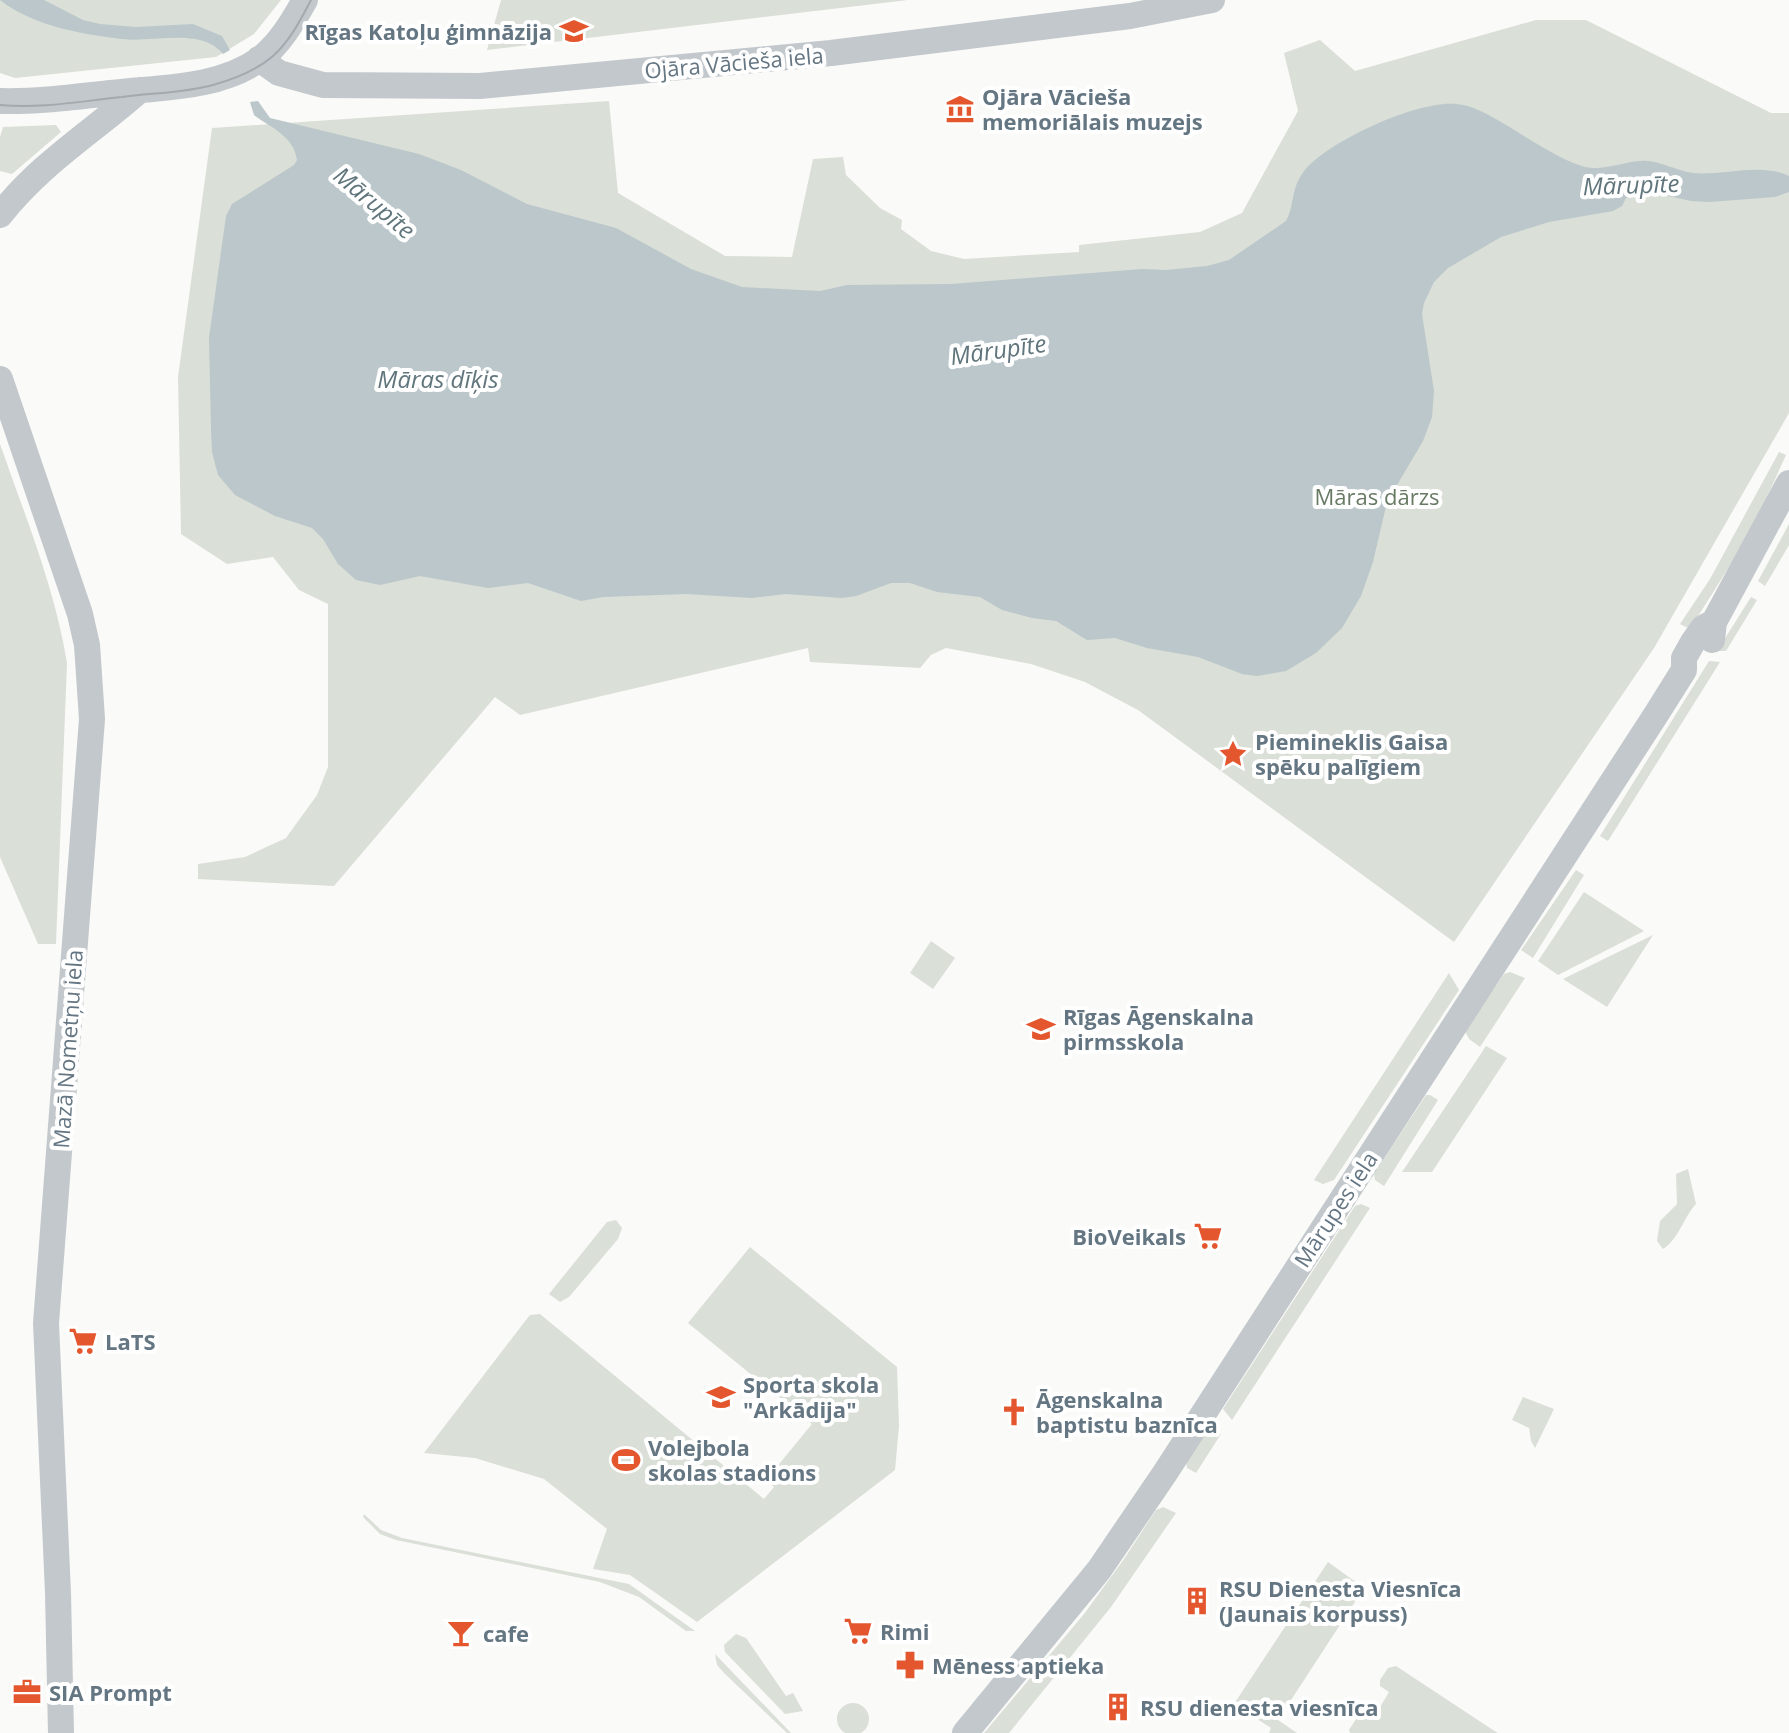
<svg xmlns="http://www.w3.org/2000/svg" width="1789" height="1733" viewBox="0 0 1789 1733" font-family="'Open Sans',sans-serif">
  <style>
    .green { fill: #dadfd7 }
    .water { fill: #bbc7cb }
    .lines { fill: none; stroke-linecap: round; stroke-linejoin: round }
    .tertiary { stroke: #c3c8cc; stroke-width: 26 }
    .tram { stroke: #a2aab0; stroke-width: 2 }
    .labels { text-anchor: middle; dominant-baseline: central; stroke-width: 8; stroke-linejoin: round; paint-order: stroke }
    .poi-label { font-size: 22px; font-weight: bold; fill: #657683; stroke: #fff; text-anchor: start }
    .street-label { font-size: 22px; fill: #657683; stroke: #fff }
    .park-label { font-size: 22px; fill: #687a64; stroke: #fff }
    .water-label { font-size: 24px; font-style: italic; fill: #60757c; stroke: #fff }
  </style>
  <rect width="100%" height="100%" fill="#fafaf8"/>
  <path class="green" d="M 0,0 L 281,0 L 254,34 L 216,57 L 15,78 L 0,73 Z
    M 501,0 L 908,0 L 487,50 Z
    M 1536,20 L 1586,20 L 1771,113 L 1789,113 L 1789,413 L 1654,648 L 1454,942 L 1138,710 L 1085,682 L 1031,664 L 946,648 L 931,655 L 920,668 L 810,662 L 808,648 L 520,715 L 495,697 L 334,886 L 198,879 L 198,864 L 245,857 L 286,838 L 317,795 L 328,767 L 328,604 L 299,590 L 273,557 L 227,564 L 181,534 L 178,377 L 212,128 L 609,101 L 618,193 L 725,256 L 792,257 L 813,159 L 843,157 L 846,175 L 880,208 L 902,220 L 901,229 L 931,251 L 964,259 L 1079,252 L 1079,245 L 1200,232 L 1242,213 L 1298,111 L 1284,53 L 1320,40 L 1355,71 Z
    M 56,125 L 61,132 L 12,174 L 0,171 L 0,137 L 3,127 Z
    M 0,444 C 25,516 55,588 67,663 L 56,944 L 38,944 L 0,857 Z
    M 1779,452 L 1786,455 L 1751,532 L 1690,629 L 1680,624 L 1710,579 Z
    M 1789,524 L 1789,545 L 1765,586 L 1758,581 Z
    M 1751,597 L 1757,600 L 1726,651 L 1717,651 Z
    M 1709,661 L 1720,662 L 1608,841 L 1600,836 Z
    M 1576,870 L 1584,875 L 1533,958 L 1521,950 Z
    M 1584,892 L 1644,931 L 1558,975 L 1538,961 Z
    M 1653,935 L 1607,1007 L 1563,979 Z
    M 931,941 L 955,958 L 933,989 L 910,973 Z
    M 1510,972 L 1525,978 L 1480,1047 L 1469,1039 L 1465,1031 L 1504,974 Z
    M 1449,973 L 1459,990 L 1334,1180 L 1323,1184 L 1314,1180 Z
    M 1486,1046 L 1507,1058 L 1432,1172 L 1402,1172 Z
    M 1426,1095 L 1430,1095 L 1438,1100 L 1384,1186 L 1375,1180 L 1374,1174 Z
    M 1688,1169 L 1696,1204 C 1683,1218 1679,1239 1663,1249 L 1657,1241 L 1660,1221 L 1677,1204 L 1676,1174 Z
    M 1361,1204 L 1370,1208 L 1232,1420 L 1223,1409 L 1355,1206 Z
    M 616,1220 L 622,1228 L 618,1239 L 569,1297 L 560,1302 L 549,1294 L 607,1222 Z
    M 750,1247 L 897,1367 L 899,1426 L 895,1470 L 697,1622 L 630,1575 L 593,1569 L 607,1529 L 544,1479 L 475,1458 L 424,1453 L 526,1320 L 530,1315 L 540,1314 L 764,1499 L 774,1487 L 766,1480 L 812,1424 L 688,1323 Z
    M 1523,1397 L 1554,1409 L 1535,1448 L 1531,1441 L 1529,1428 L 1512,1420 Z
    M 1210,1426 L 1221,1434 L 1196,1473 L 1187,1468 L 1186,1460 Z
    M 1163,1507 L 1176,1513 L 1111,1607 L 1009,1733 L 984,1733 L 1084,1614 L 1124,1559 L 1156,1510 Z
    M 364,1514 L 381,1530 L 402,1538 L 629,1584 L 695,1631 L 686,1631 L 639,1597 L 600,1582 L 396,1540 L 380,1534 L 363,1517 Z
    M 1328,1562 L 1364,1588 L 1278,1720 L 1297,1733 L 1269,1733 L 1271,1728 L 1234,1704 Z
    M 736,1634 L 746,1638 L 786,1696 L 793,1693 L 803,1711 L 785,1714 L 725,1652 L 724,1645 Z
    M 715,1654 L 791,1733 L 787,1733 L 724,1673 L 717,1665 Z
    M 1396,1666 L 1496,1732 L 1498,1733 L 1350,1733 L 1349,1730 L 1365,1705 L 1369,1704 L 1379,1709 L 1389,1692 L 1380,1686 L 1380,1680 L 1388,1668 Z
    M837 1719a16 16 0 1 1 32 0a16 16 0 1 1-32 0Z"/>
  <path class="water" d="M 0,0 L 44,0 L 83,20 L 100,24 L 136,27 L 193,24 L 222,36 L 230,50 L 223,54 C 201,27 152,43 122,39 C 81,34 33,26 0,0 Z
    M 258,101 L 270,118 L 419,154 L 461,170 L 527,204 L 616,228 L 691,269 L 742,287 L 820,291 L 847,285 L 951,284 L 1142,269 L 1166,270 L 1207,266 L 1229,260 L 1286,221 C 1295,205 1290,190 1304,171 C 1328,141 1418,100 1456,104 C 1472,105 1487,114 1501,122 C 1522,134 1569,167 1592,168 C 1608,169 1624,162 1640,161 C 1658,159 1676,171 1693,173 C 1724,176 1760,162 1789,176 L 1789,192 L 1775,197 L 1710,202 L 1691,201 L 1664,195 L 1626,198 L 1622,206 L 1613,211 L 1549,222 L 1501,237 L 1448,268 L 1434,282 L 1424,303 L 1422,314 L 1434,391 L 1432,417 L 1423,441 L 1387,502 L 1373,562 L 1361,596 L 1342,628 L 1316,653 L 1286,671 L 1257,676 L 1242,674 L 1198,657 L 1147,648 L 1115,638 L 1087,640 L 1056,621 L 1032,618 L 1002,610 L 980,597 L 937,592 L 910,583 L 891,583 L 856,596 L 842,598 L 786,594 L 752,598 L 687,594 L 603,597 L 581,601 L 528,583 L 488,588 L 420,576 L 380,585 L 356,580 L 338,564 L 323,539 L 312,528 L 275,516 L 235,495 L 218,475 L 212,452 L 211,430 L 209,338 L 226,216 L 232,204 L 294,165 L 297,160 C 294,136 271,128 254,115 L 250,102 Z"/>
  <g class="lines">
    <path class="tertiary" d="M 259,59 L 279,73 L 323,85 L 480,86 L 831,53 L 1130,16 L 1212,0
      M 0,101 C 37,102 74,97 111,93 C 161,87 218,89 260,59 C 280,44 293,21 305,0
      M 0,215 C 41,163 91,133 140,90
      M 0,379 L 80,614 L 87,645 L 92,719 L 46,1323 L 58,1593 L 61,1733
      M 1712,640 L 1714,622 L 1789,483
      M 965,1733 L 1099,1570 L 1165,1473 L 1657,713 L 1684,670 L 1684,658 L 1693,642 L 1703,628 L 1714,622"/>
    <path class="tram" d="M 0,105 C 40,109 82,101 122,97 C 152,93 184,93 213,85 C 234,79 257,70 273,56 C 290,41 301,19 311,0"/>
  </g>
  <defs>
    <symbol id="school-bare" viewBox="-9 -9 18 18"><path d="M0-5L7-2L0 1L-7-2ZM-4 1L0 2.5L4 1V4Q0 6-4 4Z" fill="#e4572e" stroke="#fff" stroke-width="2.5" paint-order="stroke"/></symbol>
    <symbol id="museum-bare" viewBox="-9 -9 18 18"><path d="M0-6L6-3V-2H-6V-3ZM-5-1h2V3h-2ZM-1-1h2V3h-2ZM3-1h2V3H3ZM-6 4H6V6H-6Z" fill="#e4572e" stroke="#fff" stroke-width="2.5" paint-order="stroke"/></symbol>
    <symbol id="sight-bare" viewBox="-9 -9 18 18"><path d="M0-6L1.8-2.2L6-1.7L2.9 1.2L3.7 5.4L0 3.3L-3.7 5.4L-2.9 1.2L-6-1.7L-1.8-2.2Z" fill="#e4572e" stroke="#fff" stroke-width="2.5" paint-order="stroke"/></symbol>
    <symbol id="supermarket-bare" viewBox="-9 -9 18 18"><path d="M-6-5.5h2.5l.6 2H6L4.5 2H-2.5L-4.4-4H-6ZM-1.5 3.2a1.3 1.3 0 1 0 .1 0ZM3 3.2a1.3 1.3 0 1 0 .1 0Z" fill="#e4572e" stroke="#fff" stroke-width="2.5" paint-order="stroke"/></symbol>
    <symbol id="church-bare" viewBox="-9 -9 18 18"><path d="M-1.2-6h2.4v3.5h3.3v2.4h-3.3V6h-2.4V-.1h-3.3v-2.4h3.3Z" fill="#e4572e" stroke="#fff" stroke-width="2.5" paint-order="stroke"/></symbol>
    <symbol id="stadium-bare" viewBox="-9 -9 18 18"><path d="M0-5a6.5 5 0 1 0 0 10a6.5 5 0 1 0 0-10ZM-3.5-1.8h7v3.6h-7Z" fill="#e4572e" stroke="#fff" stroke-width="2.5" paint-order="stroke"/></symbol>
    <symbol id="building-bare" viewBox="-9 -9 18 18"><path d="M-4-6H4V6H1V3H-1V6H-4ZM-2.5-4.3h1.7v1.8h-1.7ZM.8-4.3h1.7v1.8H.8ZM-2.5-1h1.7V.8h-1.7ZM.8-1h1.7V.8H.8Z" fill="#e4572e" stroke="#fff" stroke-width="2.5" paint-order="stroke"/></symbol>
    <symbol id="bar-bare" viewBox="-9 -9 18 18"><path d="M-6-5H6L.8 .8V4.5H3.5V6h-7V4.5H-.8V.8Z" fill="#e4572e" stroke="#fff" stroke-width="2.5" paint-order="stroke"/></symbol>
    <symbol id="pharmacy-bare" viewBox="-9 -9 18 18"><path d="M-2-6h4v4h4v4h-4v4h-4v-4h-4v-4h4Z" fill="#e4572e" stroke="#fff" stroke-width="2.5" paint-order="stroke"/></symbol>
    <symbol id="office-bare" viewBox="-9 -9 18 18"><path d="M-6-3h4V-5.5h4V-3h4V5H-6ZM-1-4.5V-3h2v-1.5ZM-6 0V1H6V0Z" fill="#e4572e" stroke="#fff" stroke-width="2.5" paint-order="stroke"/></symbol>
  </defs>
  <g fill-rule="evenodd">
    <use href="#school-bare" x="554" y="11" width="40" height="40"/>
    <use href="#museum-bare" x="940" y="89" width="40" height="40"/>
    <use href="#sight-bare" x="1213" y="734" width="40" height="40"/>
    <use href="#school-bare" x="1021" y="1009" width="40" height="40"/>
    <use href="#supermarket-bare" x="1188" y="1216" width="40" height="40"/>
    <use href="#supermarket-bare" x="63" y="1321" width="40" height="40"/>
    <use href="#school-bare" x="701" y="1377" width="40" height="40"/>
    <use href="#church-bare" x="994" y="1392" width="40" height="40"/>
    <use href="#stadium-bare" x="606" y="1440" width="40" height="40"/>
    <use href="#building-bare" x="1177" y="1581" width="40" height="40"/>
    <use href="#supermarket-bare" x="838" y="1611" width="40" height="40"/>
    <use href="#bar-bare" x="441" y="1613" width="40" height="40"/>
    <use href="#pharmacy-bare" x="890" y="1645" width="40" height="40"/>
    <use href="#office-bare" x="7" y="1672" width="40" height="40"/>
    <use href="#building-bare" x="1098" y="1687" width="40" height="40"/>
  </g>
  <g class="labels">
    <g class="poi-label">
      <text x="552" y="31" text-anchor="end">Rīgas Katoļu ģimnāzija</text>
      <text x="982" y="96">Ojāra Vācieša<tspan x="982" dy="25">memoriālais muzejs</tspan></text>
      <text x="1255" y="741">Piemineklis Gaisa<tspan x="1255" dy="25">spēku palīgiem</tspan></text>
      <text x="1063" y="1016">Rīgas Āgenskalna<tspan x="1063" dy="25">pirmsskola</tspan></text>
      <text x="1186" y="1236" text-anchor="end">BioVeikals</text>
      <text x="105" y="1341">LaTS</text>
      <text x="743" y="1384">Sporta skola<tspan x="743" dy="25">"Arkādija"</tspan></text>
      <text x="1036" y="1399">Āgenskalna<tspan x="1036" dy="25">baptistu baznīca</tspan></text>
      <text x="648" y="1447">Volejbola<tspan x="648" dy="25">skolas stadions</tspan></text>
      <text x="1219" y="1588">RSU Dienesta Viesnīca<tspan x="1219" dy="25">(Jaunais korpuss)</tspan></text>
      <text x="880" y="1631">Rimi</text>
      <text x="483" y="1633">cafe</text>
      <text x="932" y="1665">Mēness aptieka</text>
      <text x="49" y="1692">SIA Prompt</text>
      <text x="1140" y="1707">RSU dienesta viesnīca</text>
    </g>
    <g class="street-label">
      <text transform="translate(734 62) rotate(-5)">Ojāra Vācieša iela</text>
      <text transform="translate(67 1049) rotate(-86)">Mazā Nometņu iela</text>
      <text transform="translate(1335 1209) rotate(-57)">Mārupes iela</text>
    </g>
    <g class="park-label">
      <text x="1377" y="496">Māras dārzs</text>
    </g>
    <g class="water-label">
      <text transform="translate(1631 184) rotate(-2)">Mārupīte</text>
      <text transform="translate(375 202) rotate(40)">Mārupīte</text>
      <text transform="translate(998 349) rotate(-8)">Mārupīte</text>
      <text x="438" y="378">Māras dīķis</text>
    </g>
  </g>
</svg>
